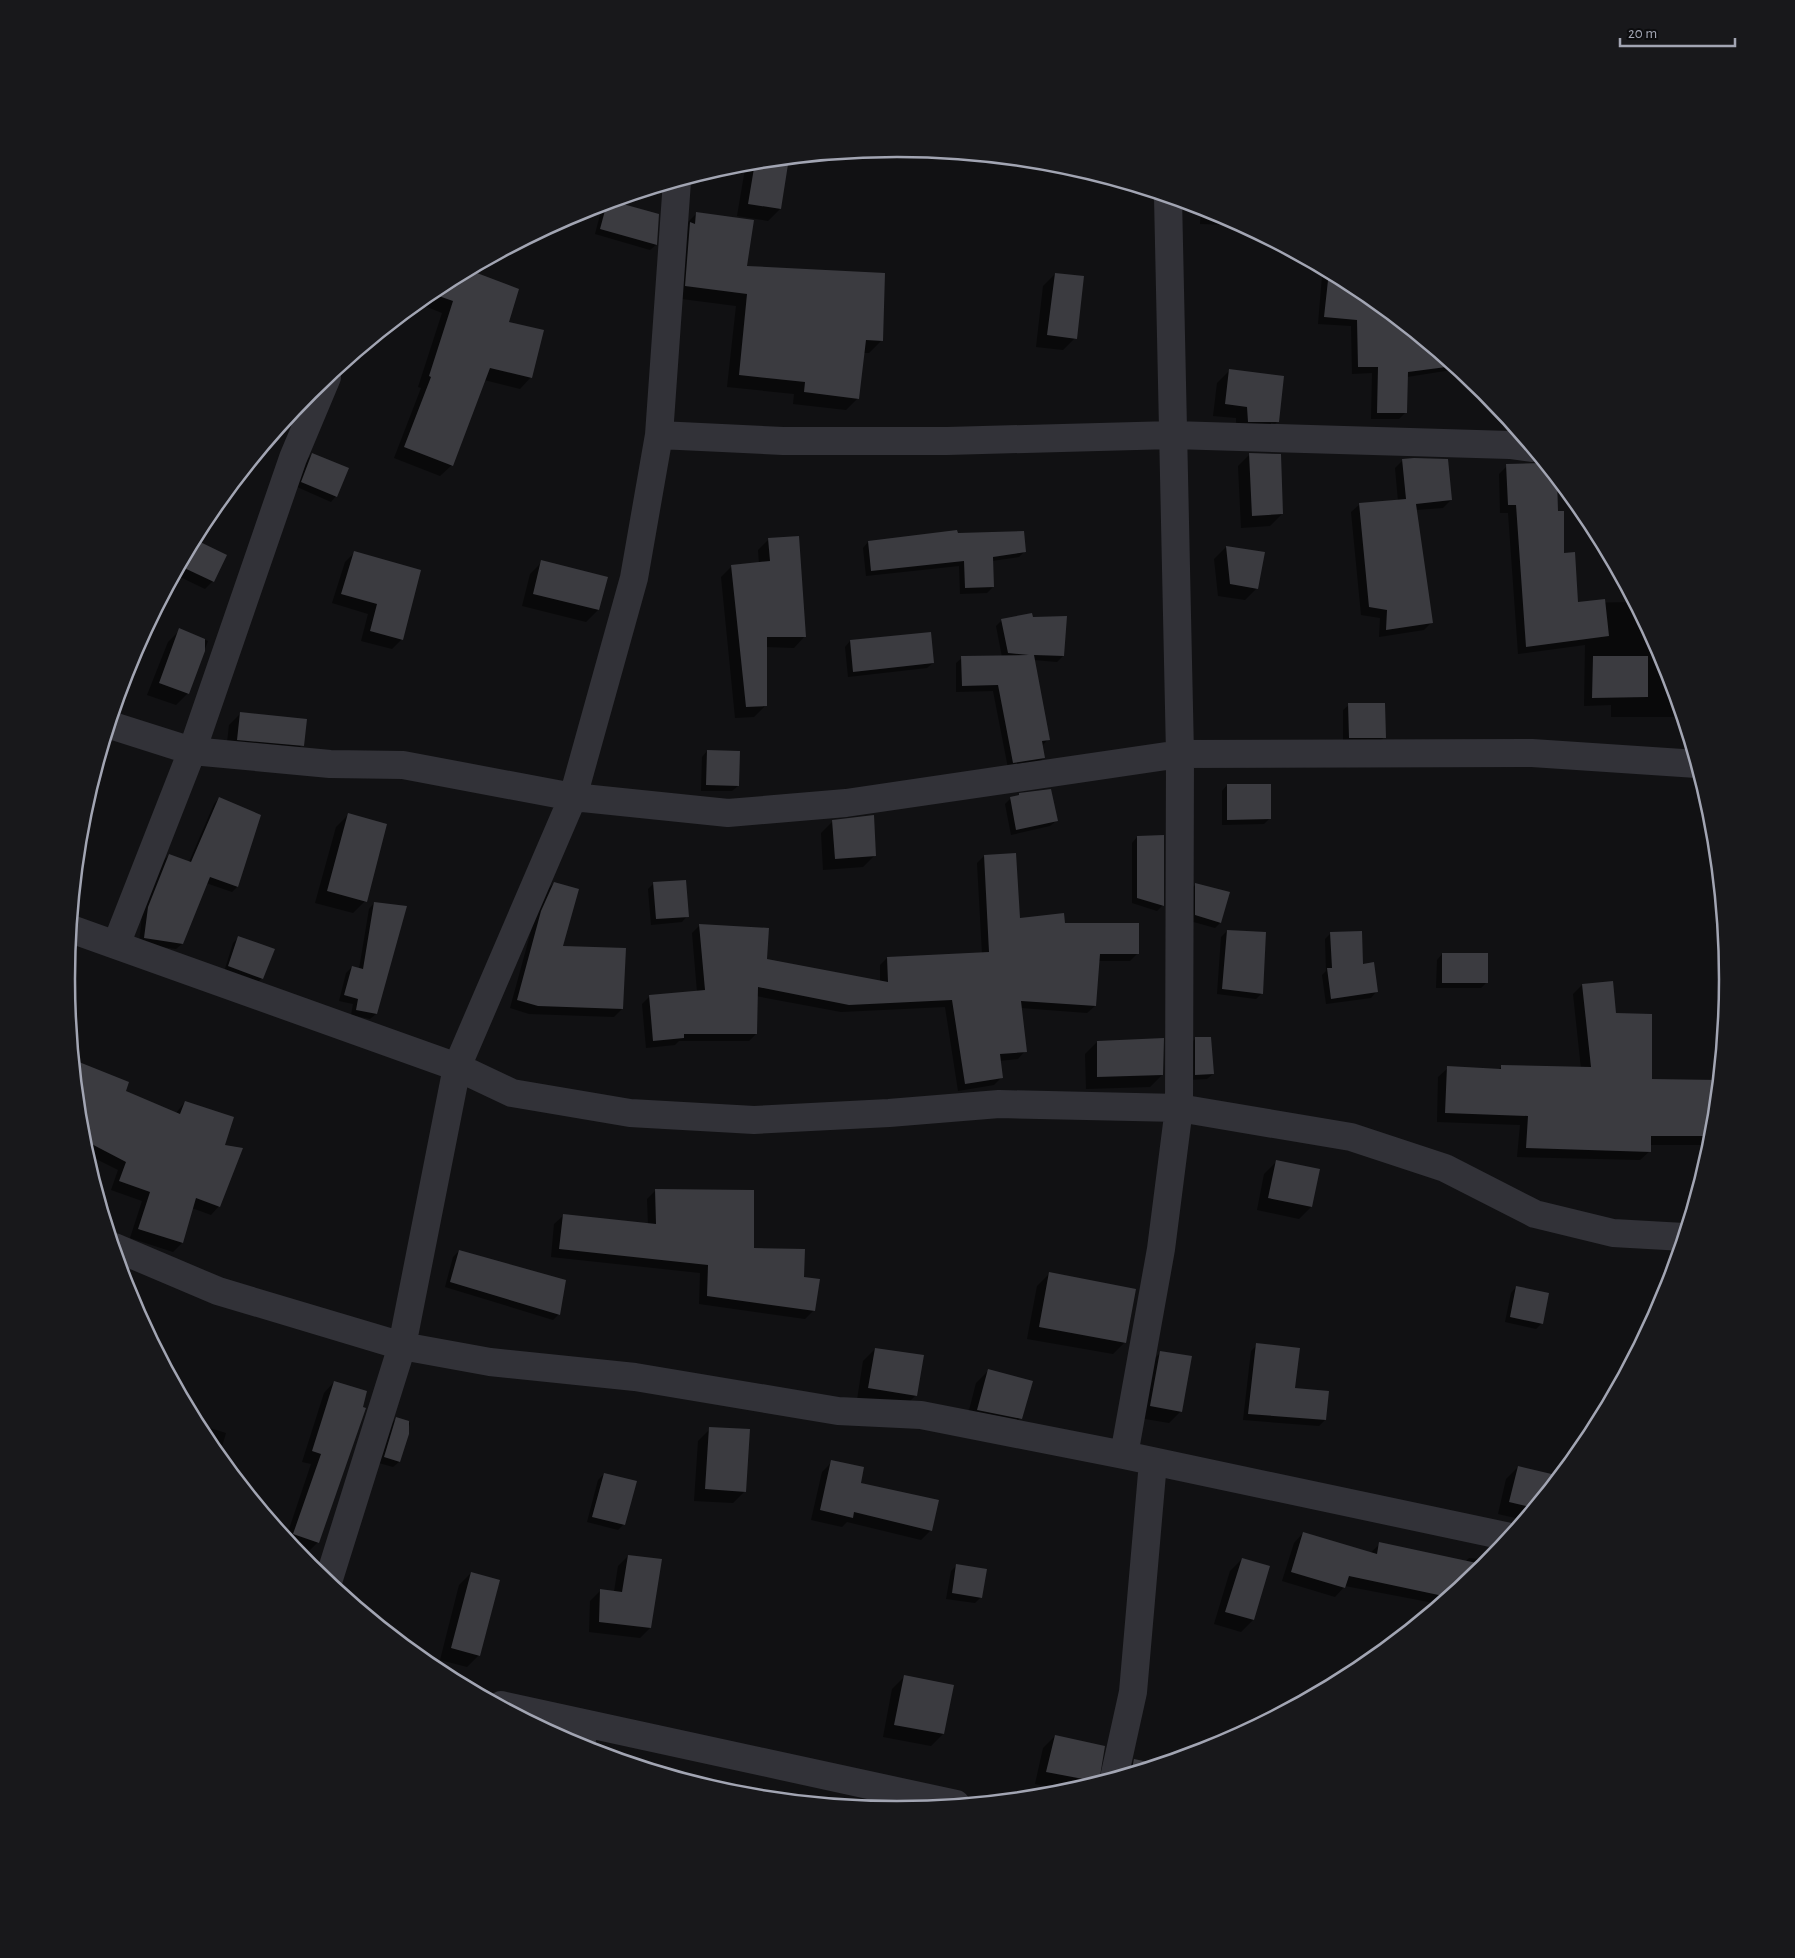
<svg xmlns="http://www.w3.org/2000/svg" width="1795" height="1958" viewBox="0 0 1795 1958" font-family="'Alegreya Sans',sans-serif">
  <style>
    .shadow { fill: #0007 }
    .building { fill: #3b3b40 }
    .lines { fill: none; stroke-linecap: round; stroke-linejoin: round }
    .street { stroke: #323238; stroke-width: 28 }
    .rim { fill: none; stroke: #a2a5b3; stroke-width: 2.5 }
  </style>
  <rect width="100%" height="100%" fill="#111113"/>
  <path class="shadow" d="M 788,159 L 780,209 L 768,221 L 737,216 L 746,163 Z
    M 610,202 L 658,215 L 656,245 L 650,250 L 595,234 L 602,207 Z
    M 1201,207 L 1216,211 L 1235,222 L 1232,225 L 1200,224 Z
    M 697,213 L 745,267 L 881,341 L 869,353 L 863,353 L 858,398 L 846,410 L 793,404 L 794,394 L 727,387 L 736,306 L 674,298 L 685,225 Z
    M 468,271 L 517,290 L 507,323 L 531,377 L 520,389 L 484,380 L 452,465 L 440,476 L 394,458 L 421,388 L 418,387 L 442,313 L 417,303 L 436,288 Z
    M 1328,271 L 1360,288 L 1458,369 L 1407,377 L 1406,412 L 1399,419 L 1371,419 L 1372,373 L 1352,374 L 1351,326 L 1318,324 L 1322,276 Z
    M 1055,274 L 1075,338 L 1063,350 L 1036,347 L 1043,286 Z
    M 1229,371 L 1277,422 L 1265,434 L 1236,433 L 1236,418 L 1213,416 L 1217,383 Z
    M 312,454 L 336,496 L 331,502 L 297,487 L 307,460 Z
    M 1250,454 L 1282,514 L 1270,526 L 1241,528 L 1238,466 Z
    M 1403,460 L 1451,500 L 1443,508 L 1416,510 L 1432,622 L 1424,630 L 1379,637 L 1380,618 L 1361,615 L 1351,512 L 1359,505 L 1398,501 L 1395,468 Z
    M 1545,464 L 1556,477 L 1557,512 L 1562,554 L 1577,603 L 1634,602 L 1666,661 L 1683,717 L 1611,717 L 1611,705 L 1584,706 L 1585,645 L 1518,654 L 1508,513 L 1500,513 L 1499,474 L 1507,466 Z
    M 957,534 L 1025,551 L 1019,557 L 992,561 L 993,587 L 987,593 L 960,594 L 959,566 L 866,576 L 863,548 L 868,542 Z
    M 769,539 L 804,637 L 794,648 L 766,647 L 765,706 L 754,717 L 735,718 L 721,577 L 732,566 L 759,564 L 758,550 Z
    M 194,541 L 213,581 L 205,589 L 176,575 Z
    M 1226,547 L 1257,588 L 1245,600 L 1218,596 L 1214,559 Z
    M 355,552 L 402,639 L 392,649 L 361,641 L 368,614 L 332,603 L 345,562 Z
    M 542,562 L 606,578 L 598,610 L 586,622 L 522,606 L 530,574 Z
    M 1032,619 L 1063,656 L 1057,662 L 1034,660 L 1048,739 L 1043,745 L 1044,758 L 1038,763 L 1008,768 L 993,691 L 956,692 L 956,663 L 962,658 L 1002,657 L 996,626 L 1002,620 Z
    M 180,630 L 208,641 L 188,693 L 176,705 L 147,695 L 168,642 Z
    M 850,641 L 933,663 L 927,668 L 848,677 L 845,647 Z
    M 1349,705 L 1384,737 L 1379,743 L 1343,743 L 1343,710 Z
    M 241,713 L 302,745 L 290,757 L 226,751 L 229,725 Z
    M 707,751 L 738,786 L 732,791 L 701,791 L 702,757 Z
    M 1227,785 L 1270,818 L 1264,824 L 1222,825 L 1222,791 Z
    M 1017,797 L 1056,821 L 1050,826 L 1011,835 L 1005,804 L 1010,799 Z
    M 219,798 L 260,816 L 237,887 L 232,892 L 206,883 L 182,944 L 176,949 L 139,944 L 142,914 L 163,861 L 169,855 L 189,862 L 214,804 Z
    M 348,815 L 365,901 L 353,913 L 315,903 L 336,827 Z
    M 833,821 L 875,855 L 863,867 L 823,870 L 821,833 Z
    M 1137,837 L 1163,905 L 1157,911 L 1132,903 L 1132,843 Z
    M 984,856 L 1019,919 L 1064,924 L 1138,953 L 1130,961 L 1098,961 L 1095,1006 L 1087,1013 L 1021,1008 L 1025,1051 L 1018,1059 L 999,1061 L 1002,1077 L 994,1085 L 958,1091 L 945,1007 L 841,1012 L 756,996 L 756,1034 L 749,1041 L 679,1041 L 675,1045 L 646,1048 L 642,1004 L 650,996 L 697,992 L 692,933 L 700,925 L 766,960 L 880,982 L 880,965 L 887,958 L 982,954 L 977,863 Z
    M 554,883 L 562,947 L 622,1009 L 614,1017 L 529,1014 L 510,1008 L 534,920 L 546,891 Z
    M 654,883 L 687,916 L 682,922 L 651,925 L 648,889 Z
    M 1196,884 L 1220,923 L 1215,928 L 1190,921 L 1190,890 Z
    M 374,903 L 376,1014 L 370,1019 L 351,1015 L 353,1004 L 339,1001 L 346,973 L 352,967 L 359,969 L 369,909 Z
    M 1227,931 L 1262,993 L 1256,999 L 1217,994 L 1221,937 Z
    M 1331,933 L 1362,965 L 1376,992 L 1371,998 L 1326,1004 L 1322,975 L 1326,971 L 1325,939 Z
    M 239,937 L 262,978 L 256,984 L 224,972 L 233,943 Z
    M 1442,954 L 1486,983 L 1481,988 L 1436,988 L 1437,960 Z
    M 1582,985 L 1615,1014 L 1650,1081 L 1719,1081 L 1712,1145 L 1650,1145 L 1650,1151 L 1640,1160 L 1517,1157 L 1520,1125 L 1437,1122 L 1438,1077 L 1448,1068 L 1498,1070 L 1501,1067 L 1581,1069 L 1573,994 Z
    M 1195,1039 L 1213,1074 L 1207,1079 L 1190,1080 L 1190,1044 Z
    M 1097,1042 L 1162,1075 L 1150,1087 L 1086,1089 L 1085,1054 Z
    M 74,1061 L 124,1091 L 176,1113 L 185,1102 L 224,1146 L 219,1206 L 211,1215 L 192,1208 L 182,1243 L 173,1252 L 130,1238 L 142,1201 L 111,1190 L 118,1170 L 86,1154 L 82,1141 Z
    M 1277,1161 L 1318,1170 L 1311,1207 L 1299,1219 L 1257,1210 L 1264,1174 Z
    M 656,1190 L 803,1278 L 814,1310 L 805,1319 L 699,1304 L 700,1273 L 551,1257 L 554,1224 L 563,1216 L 648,1225 L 647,1199 Z
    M 459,1251 L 559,1314 L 553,1320 L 445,1287 L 453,1257 Z
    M 1049,1274 L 1125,1342 L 1113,1354 L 1027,1339 L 1037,1286 Z
    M 1516,1287 L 1542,1323 L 1536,1329 L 1505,1322 L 1511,1293 Z
    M 1257,1345 L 1294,1389 L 1325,1420 L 1319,1426 L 1243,1420 L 1251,1351 Z
    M 875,1349 L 916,1395 L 904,1407 L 857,1400 L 863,1361 Z
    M 1160,1353 L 1181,1411 L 1169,1423 L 1139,1418 L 1148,1365 Z
    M 988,1371 L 1020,1418 L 1008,1430 L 966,1422 L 976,1383 Z
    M 334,1382 L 365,1409 L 318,1542 L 307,1553 L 294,1548 L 286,1538 L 311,1464 L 302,1462 L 324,1393 Z
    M 396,1419 L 410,1423 L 399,1462 L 393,1467 L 379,1463 L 391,1424 Z
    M 197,1424 L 226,1433 L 219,1457 L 206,1441 Z
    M 710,1429 L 745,1491 L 733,1503 L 694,1501 L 698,1441 Z
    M 832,1462 L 859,1484 L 931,1530 L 921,1540 L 847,1522 L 842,1527 L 811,1520 L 822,1472 Z
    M 1518,1467 L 1559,1477 L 1524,1520 L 1498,1514 L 1506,1479 Z
    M 604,1474 L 624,1524 L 618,1530 L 587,1522 L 598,1480 Z
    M 1303,1533 L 1370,1553 L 1380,1544 L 1465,1562 L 1469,1558 L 1491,1560 L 1439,1604 L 1345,1586 L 1335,1597 L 1282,1581 L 1294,1543 Z
    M 628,1556 L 650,1628 L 640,1638 L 589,1632 L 590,1601 L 600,1591 L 614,1592 L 618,1566 Z
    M 1242,1559 L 1253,1620 L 1241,1632 L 1214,1624 L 1230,1571 Z
    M 957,1565 L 981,1597 L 975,1603 L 946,1599 L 951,1571 Z
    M 471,1573 L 479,1655 L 467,1667 L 440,1660 L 459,1585 Z
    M 904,1677 L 943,1734 L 931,1746 L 883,1737 L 892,1689 Z
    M 1055,1736 L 1098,1780 L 1094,1784 L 1069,1791 L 1035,1784 L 1043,1748 Z
    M 1135,1760 L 1156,1765 L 1127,1774 L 1129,1766 Z"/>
  <path class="building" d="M 789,158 L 781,209 L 748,204 L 755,162 Z
    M 612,201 L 659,214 L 657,245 L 600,229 L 607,203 Z
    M 696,212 L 754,220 L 747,266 L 885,273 L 883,341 L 866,340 L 859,399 L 804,392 L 805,382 L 739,375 L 747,294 L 685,286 L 690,222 L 695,224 Z
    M 469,270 L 519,289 L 509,322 L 544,330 L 532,378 L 490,368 L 453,466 L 404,447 L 431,377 L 429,376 L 453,301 L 430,293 Z
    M 1329,271 L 1360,288 L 1454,366 L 1408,372 L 1407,413 L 1377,413 L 1378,367 L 1358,367 L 1357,320 L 1324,317 Z
    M 1055,273 L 1084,276 L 1077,339 L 1047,335 Z
    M 1229,369 L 1284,376 L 1279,422 L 1248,422 L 1247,407 L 1225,404 Z
    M 312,453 L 349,468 L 337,497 L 301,482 Z
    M 1249,453 L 1281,454 L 1283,514 L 1252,516 Z
    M 1414,458 L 1448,459 L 1452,500 L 1416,504 L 1433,623 L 1386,630 L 1387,610 L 1369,607 L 1359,503 L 1406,499 L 1402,459 Z
    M 1544,463 L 1557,479 L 1558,511 L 1564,511 L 1564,553 L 1575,552 L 1578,602 L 1605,599 L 1609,636 L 1526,647 L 1516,505 L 1508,505 L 1506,464 Z
    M 957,530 L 958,533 L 1024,531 L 1026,552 L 993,557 L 994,587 L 965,588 L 964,561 L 871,571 L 868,541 Z
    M 799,536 L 806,637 L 767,637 L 767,706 L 746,707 L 731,565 L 770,561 L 768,538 Z
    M 194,539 L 227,555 L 214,582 L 180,566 Z
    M 1226,546 L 1265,552 L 1258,589 L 1230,584 Z
    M 354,551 L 421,570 L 403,640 L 370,631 L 377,604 L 341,594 Z
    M 541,560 L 608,577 L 599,610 L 533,594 Z
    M 1032,613 L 1033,617 L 1067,616 L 1064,656 L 1034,655 L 1050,740 L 1042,741 L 1045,758 L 1013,763 L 998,685 L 962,686 L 961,656 L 1029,655 L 1008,653 L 1001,619 Z
    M 179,628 L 205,639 L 205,651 L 189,694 L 159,683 Z
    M 931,632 L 934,663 L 853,672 L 850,640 Z
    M 1593,656 L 1648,656 L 1648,697 L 1592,698 Z
    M 1348,703 L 1385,703 L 1386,738 L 1349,738 Z
    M 240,712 L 307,719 L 304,746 L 237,740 Z
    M 707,750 L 740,751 L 739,786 L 706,785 Z
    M 1227,784 L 1271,784 L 1271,819 L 1227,820 Z
    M 1051,789 L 1058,821 L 1016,830 L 1010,797 L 1019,795 L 1019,793 Z
    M 219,797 L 261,815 L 238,887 L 210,877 L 183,944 L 144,938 L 148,907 L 169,854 L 191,862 Z
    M 348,813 L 387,824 L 367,902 L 327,891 Z
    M 874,815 L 876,856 L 835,859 L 832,820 Z
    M 1164,835 L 1164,906 L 1137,898 L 1137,836 Z
    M 1016,853 L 1020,918 L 1064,913 L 1065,923 L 1139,923 L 1139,954 L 1100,954 L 1096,1006 L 1021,1001 L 1027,1052 L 1000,1054 L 1003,1078 L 965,1084 L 952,1000 L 849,1005 L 758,987 L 757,1034 L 684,1034 L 684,1038 L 653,1041 L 649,995 L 705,990 L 699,924 L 769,928 L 767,959 L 888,982 L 887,957 L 989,952 L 984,855 Z
    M 686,880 L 689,917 L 656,919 L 653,882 Z
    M 554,882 L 579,889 L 563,946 L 626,948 L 623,1009 L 538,1006 L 517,1000 L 541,911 Z
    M 1195,883 L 1230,892 L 1221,923 L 1195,915 Z
    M 374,902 L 407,906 L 377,1014 L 356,1010 L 358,999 L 344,995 L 352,966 L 363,969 Z
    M 1227,930 L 1266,932 L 1263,994 L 1222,989 Z
    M 1362,931 L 1363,964 L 1374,962 L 1378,992 L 1331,999 L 1327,968 L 1332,968 L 1330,932 Z
    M 238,936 L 275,949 L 263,979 L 228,966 Z
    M 1442,953 L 1488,953 L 1488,983 L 1442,983 Z
    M 1613,981 L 1616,1013 L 1652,1014 L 1652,1079 L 1719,1080 L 1713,1136 L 1651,1136 L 1651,1152 L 1526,1148 L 1528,1116 L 1445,1113 L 1447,1066 L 1501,1069 L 1501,1065 L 1591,1067 L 1582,984 Z
    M 1195,1037 L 1211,1037 L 1214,1074 L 1195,1075 Z
    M 1164,1038 L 1163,1075 L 1097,1077 L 1097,1041 Z
    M 74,1060 L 129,1082 L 126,1091 L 180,1114 L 185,1101 L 234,1117 L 225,1145 L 243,1148 L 220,1207 L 196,1198 L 183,1243 L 138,1229 L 150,1192 L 119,1181 L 126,1162 L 82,1139 Z
    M 1276,1160 L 1320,1169 L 1312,1207 L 1268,1198 Z
    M 655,1189 L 754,1190 L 754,1248 L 805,1249 L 804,1277 L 820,1279 L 815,1311 L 707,1296 L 708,1265 L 559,1249 L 563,1214 L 656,1224 Z
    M 459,1250 L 566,1280 L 560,1315 L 450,1282 Z
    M 1049,1272 L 1136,1289 L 1126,1343 L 1039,1327 Z
    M 1516,1286 L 1549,1293 L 1543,1324 L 1510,1317 Z
    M 1256,1343 L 1300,1348 L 1295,1388 L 1329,1391 L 1326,1420 L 1248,1414 Z
    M 875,1348 L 924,1355 L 917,1396 L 868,1388 Z
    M 1160,1351 L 1192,1356 L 1182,1412 L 1150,1406 Z
    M 988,1369 L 1033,1381 L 1022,1419 L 977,1410 Z
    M 334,1381 L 367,1391 L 363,1407 L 366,1408 L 319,1543 L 293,1534 L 321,1454 L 312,1451 Z
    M 396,1417 L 409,1421 L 409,1434 L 400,1462 L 384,1457 Z
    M 709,1427 L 750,1429 L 746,1492 L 705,1489 Z
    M 831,1460 L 864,1467 L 861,1483 L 939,1500 L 932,1531 L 854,1512 L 853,1518 L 820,1510 Z
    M 1518,1466 L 1560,1476 L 1534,1508 L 1509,1502 Z
    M 604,1473 L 637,1481 L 625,1525 L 592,1517 Z
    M 1303,1532 L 1377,1554 L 1379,1542 L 1486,1565 L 1448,1597 L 1349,1576 L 1345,1588 L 1291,1572 Z
    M 628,1555 L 662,1559 L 651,1628 L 599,1622 L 600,1589 L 622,1592 Z
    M 1242,1558 L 1270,1566 L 1254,1620 L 1225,1612 Z
    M 956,1564 L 987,1569 L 982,1598 L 952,1593 Z
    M 471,1572 L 500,1580 L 480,1656 L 451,1648 Z
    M 904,1675 L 954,1685 L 944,1734 L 894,1725 Z
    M 1055,1735 L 1105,1746 L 1099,1782 L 1046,1772 Z
    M 1134,1759 L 1158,1764 L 1131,1773 Z"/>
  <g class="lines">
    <path class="street" d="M 659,435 L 783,441 L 947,441 L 1173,435 L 1510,445 L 1532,448
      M 110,725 L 192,751 L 330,764 L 403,765 L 573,797 L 728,813 L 846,803 L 1180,754 L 1532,753 L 1697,764
      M 71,929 L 457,1067 L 512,1093 L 630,1113 L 754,1120 L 889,1113 L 999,1104 L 1179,1108 L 1351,1137 L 1445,1168 L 1535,1214 L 1613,1233 L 1684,1237
      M 116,945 L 192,751 L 293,458 L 327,377
      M 114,1247 L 218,1291 L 402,1346 L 490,1362 L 635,1377 L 838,1411 L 921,1415 L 1124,1455 L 1510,1537
      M 1124,1455 L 1161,1249 L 1179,1108 L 1180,754 L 1168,197
      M 328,1582 L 402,1346 L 457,1067 L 573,797 L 634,578 L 659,435 L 677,181
      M 501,1705 L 956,1804
      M 581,1747 L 584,1724
      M 1114,1778 L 1133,1692 L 1153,1462"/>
  </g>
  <path d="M0 0H1795V1958H0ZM75 979a822 822 0 1 1 1644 0a822 822 0 1 1-1644 0Z" fill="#18181b" fill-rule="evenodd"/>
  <path class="rim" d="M75 979a822 822 0 1 1 1644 0a822 822 0 1 1-1644 0Z"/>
  <path d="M1620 38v8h115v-8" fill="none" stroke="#a2a5b3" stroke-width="2.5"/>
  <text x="1628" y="38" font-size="15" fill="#a2a5b3" stroke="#0c0c0e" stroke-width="4" paint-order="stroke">20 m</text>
</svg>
